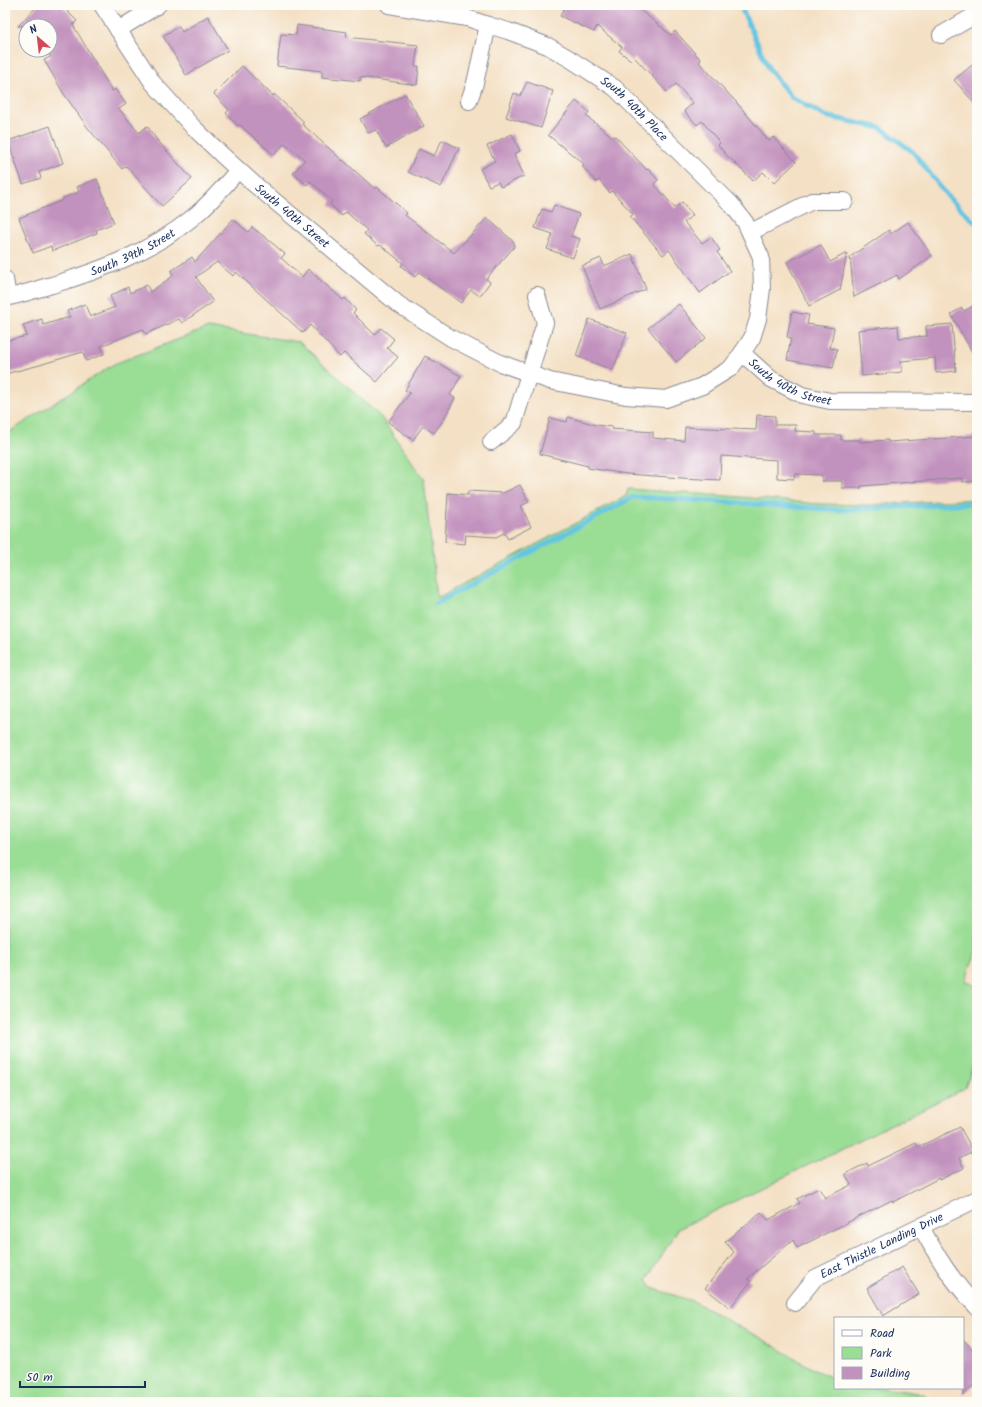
<svg xmlns="http://www.w3.org/2000/svg" width="982" height="1407" viewBox="0 0 982 1407" font-family="Kalam,sans-serif">
  <style>
    .green { fill: #9add94; stroke: #5a8679 }
    .lines { fill: none; stroke-linecap: round; stroke-linejoin: round }
    .stream { stroke: #64c5e2; stroke-width: 5 }
    .building { fill: #c292be }
    .minor-casing { stroke: #888891; stroke-width: 18 }
    .minor { stroke: #fff; stroke-width: 16 }
    .labels { text-anchor: middle; dominant-baseline: central; stroke-width: 4; stroke-linejoin: round; paint-order: stroke }
    .street-label { font-size: 12px; fill: #1b2f5e; stroke: #fdfcf7 }
  </style>
  <rect width="100%" height="100%" fill="#fdfcf7"/>
  <filter id="ink" filterUnits="userSpaceOnUse"><feTurbulence type="fractalNoise" baseFrequency=".025" numOctaves="2"/><feDisplacementMap in="SourceGraphic" scale="8" xChannelSelector="R" yChannelSelector="G"/><feConvolveMatrix kernelMatrix="1 2 1 2 8 2 1 2 1" color-interpolation-filters="sRGB"/></filter>
  <filter id="wash" filterUnits="userSpaceOnUse"><feTurbulence type="fractalNoise" baseFrequency=".012" numOctaves="4" result="noise"/><feDisplacementMap in="SourceGraphic" scale="16" xChannelSelector="R" yChannelSelector="G"/><feGaussianBlur stdDeviation="0.9" result="paint"/><feColorMatrix in="noise" values="0 0 0 0 0 0 0 0 0 0 0 0 0 0 0 0 0 1.4 0 .05"/><feComposite in="paint" operator="in"/></filter>
  <g filter="url(#wash)">
    <rect width="100%" height="100%" fill="#f4e0c4"/>
    <path class="green" d="M 208,328 L 299,342 L 381,417 L 424,480 L 437,598 L 626,496 L 628,489 L 728,496 L 819,504 L 867,505 L 977,499 L 977,949 L 965,981 L 977,986 L 977,1053 L 965,1088 L 678,1229 L 647,1279 L 652,1288 L 695,1302 L 743,1329 L 761,1338 L 815,1370 L 835,1379 L 835,1388 L 883,1388 L 924,1394 L 932,1402 L 5,1402 L 5,505 L 10,499 L 5,488 L 5,435 L 114,364 Z"/>
    <g class="lines">
      <path class="stream" d="M 740,5 L 769,69 L 791,97 L 825,116 L 881,128 L 913,152 L 949,198 L 977,224
        M 435,604 L 633,497 L 713,501 L 840,510 L 977,503"/>
    </g>
    <g id="blocks">
      <path class="building" d="M 38,5 L 61,5 L 77,21 L 73,25 L 112,91 L 115,89 L 126,104 L 119,109 L 139,133 L 147,126 L 157,140 L 192,179 L 162,206 L 126,166 L 122,169 L 88,128 L 64,94 L 44,60 L 50,57 L 50,26 L 18,26 Z
        M 566,5 L 634,5 L 671,35 L 675,31 L 701,60 L 699,62 L 737,103 L 769,141 L 773,137 L 796,162 L 774,183 L 763,172 L 753,181 L 729,157 L 728,157 L 718,145 L 720,143 L 702,121 L 697,125 L 684,111 L 693,103 L 676,84 L 667,92 L 635,58 L 632,61 L 619,51 L 622,47 L 597,26 L 594,32 L 560,16 Z
        M 208,16 L 228,50 L 186,75 L 163,36 L 179,26 L 182,32 Z
        M 297,25 L 347,32 L 346,37 L 418,45 L 415,66 L 419,66 L 417,85 L 360,77 L 360,81 L 322,77 L 322,71 L 277,66 L 281,34 L 296,35 Z
        M 977,61 L 977,106 L 954,80 Z
        M 242,66 L 273,96 L 274,94 L 304,122 L 302,124 L 343,161 L 343,160 L 375,189 L 377,187 L 407,213 L 405,215 L 454,253 L 487,218 L 514,242 L 514,247 L 486,279 L 490,282 L 480,296 L 471,290 L 461,303 L 419,272 L 415,277 L 401,266 L 403,263 L 380,245 L 378,246 L 364,234 L 367,230 L 346,212 L 342,216 L 330,204 L 332,201 L 310,181 L 307,185 L 293,173 L 305,160 L 285,143 L 274,155 L 240,125 L 238,126 L 226,113 L 229,110 L 214,94 Z
        M 527,82 L 553,91 L 541,128 L 506,117 L 514,93 L 520,96 Z
        M 405,94 L 424,126 L 386,148 L 376,130 L 368,133 L 360,119 Z
        M 576,101 L 589,112 L 586,116 L 613,137 L 615,136 L 647,170 L 648,169 L 658,180 L 654,184 L 675,208 L 682,202 L 693,215 L 684,222 L 702,243 L 711,237 L 720,250 L 717,252 L 730,271 L 700,293 L 669,250 L 663,255 L 630,217 L 633,214 L 612,191 L 610,193 L 599,180 L 596,182 L 582,166 L 584,164 L 548,135 Z
        M 50,126 L 63,163 L 39,172 L 41,178 L 23,184 L 8,141 Z
        M 512,134 L 520,151 L 514,154 L 524,176 L 501,187 L 498,182 L 489,186 L 480,169 L 495,161 L 487,146 Z
        M 442,140 L 459,148 L 441,187 L 408,172 L 419,149 L 434,156 Z
        M 97,179 L 114,223 L 96,230 L 97,233 L 52,251 L 51,246 L 33,253 L 19,218 L 63,200 L 63,198 L 79,192 L 77,187 Z
        M 554,205 L 579,214 L 571,236 L 580,239 L 573,258 L 547,249 L 553,234 L 535,228 L 542,209 L 551,212 Z
        M 233,219 L 248,232 L 252,227 L 272,243 L 285,254 L 281,258 L 302,277 L 308,269 L 343,300 L 345,298 L 356,310 L 353,313 L 375,335 L 381,328 L 394,339 L 387,348 L 398,357 L 377,382 L 344,353 L 340,357 L 310,325 L 303,333 L 236,272 L 233,276 L 217,262 L 196,277 L 213,302 L 182,323 L 179,319 L 146,334 L 143,329 L 101,346 L 104,354 L 86,361 L 83,352 L 36,366 L 5,374 L 5,341 L 27,336 L 23,325 L 42,319 L 43,325 L 70,317 L 67,311 L 85,304 L 90,317 L 115,307 L 110,296 L 128,287 L 130,293 L 147,285 L 150,292 L 173,276 L 171,271 L 192,257 L 195,262 Z
        M 908,222 L 932,256 L 899,279 L 897,275 L 854,297 L 850,257 L 889,230 L 891,234 Z
        M 821,245 L 830,262 L 847,253 L 840,290 L 809,306 L 787,262 Z
        M 632,254 L 646,289 L 600,309 L 582,266 L 601,258 L 604,266 Z
        M 679,304 L 706,338 L 676,362 L 648,328 Z
        M 977,304 L 977,361 L 951,314 L 962,308 L 964,311 Z
        M 792,312 L 809,315 L 807,324 L 834,328 L 830,348 L 837,349 L 833,368 L 787,360 L 791,338 L 787,337 Z
        M 589,319 L 627,333 L 613,370 L 576,356 Z
        M 952,324 L 956,371 L 936,373 L 935,358 L 901,361 L 902,372 L 862,376 L 858,330 L 898,326 L 899,338 L 927,336 L 926,326 Z
        M 425,356 L 461,376 L 450,395 L 455,398 L 444,419 L 434,433 L 423,426 L 413,440 L 388,422 L 410,393 L 405,390 Z
        M 757,415 L 775,416 L 775,425 L 796,425 L 795,431 L 816,432 L 816,435 L 841,435 L 841,440 L 860,440 L 860,442 L 888,440 L 888,442 L 977,436 L 977,481 L 962,482 L 962,478 L 861,486 L 861,488 L 842,488 L 842,481 L 822,481 L 822,475 L 795,474 L 794,479 L 777,478 L 777,460 L 721,456 L 720,480 L 682,478 L 627,474 L 588,468 L 588,466 L 540,454 L 550,418 L 567,422 L 568,417 L 596,425 L 612,427 L 612,429 L 653,432 L 653,438 L 684,441 L 685,427 L 756,430 Z
        M 520,485 L 529,502 L 521,506 L 531,527 L 508,539 L 504,533 L 496,537 L 466,535 L 465,544 L 445,542 L 448,493 L 468,495 L 468,491 L 503,493 Z
        M 960,1127 L 973,1151 L 959,1158 L 964,1168 L 939,1180 L 939,1178 L 893,1202 L 892,1200 L 797,1248 L 793,1240 L 747,1279 L 751,1281 L 730,1308 L 705,1288 L 734,1252 L 725,1242 L 761,1212 L 768,1220 L 800,1203 L 797,1199 L 819,1188 L 825,1198 L 851,1185 L 845,1174 L 867,1163 L 868,1166 L 916,1143 L 918,1147 Z
        M 902,1267 L 919,1294 L 883,1316 L 867,1288 Z
        M 963,1339 L 977,1354 L 977,1382 L 963,1395 Z"/>
    </g>
  </g>
  <g filter="url(#ink)">
    <use href="#blocks" fill-opacity="0" stroke="#888891" stroke-width="1"/>
    <g class="lines">
      <defs>
        <g id="minor">
          <path id="s1" d="M 102,5 L 153,83 L 193,127 L 222,155 L 254,184 L 398,304 L 451,338 L 500,363 L 550,381 L 626,396 L 666,399 L 702,386 L 731,368 L 742,353 L 771,379 L 802,395 L 830,401 L 977,402"/>
          <path id="s2" d="M 389,5 L 467,18 L 488,25 L 508,31 L 548,46 L 570,59 L 615,88 L 732,205 L 745,222 L 761,257 L 762,289 L 758,319 L 752,338 L 742,353"/>
          <path d="M 118,30 L 158,5"/>
          <path d="M 941,35 L 977,14"/>
          <path d="M 469,101 L 475,83 L 488,25"/>
          <path d="M 751,232 L 812,201 L 845,201"/>
          <path d="M 5,279 L 8,297"/>
          <path id="s3" d="M 5,298 C 21,295 37,289 52,285 C 102,270 152,251 192,218 C 209,204 224,187 238,170"/>
          <path d="M 491,442 L 514,423 L 524,390 L 545,323 L 537,295"/>
          <path d="M 921,1227 C 938,1258 952,1281 977,1307"/>
          <path id="s4" d="M 795,1303 L 815,1278 L 977,1199"/>
        </g>
      </defs>
      <use href="#minor" class="minor-casing"/>
      <use href="#minor" class="minor"/>
    </g>
  </g>
  <g class="labels">
    <g class="street-label">
      <text stroke="none"><textPath href="#s2" startOffset="272">South 40th Place</textPath></text>
      <text stroke="none"><textPath href="#s1" startOffset="286">South 40th Street</textPath></text>
      <text stroke="none"><textPath href="#s3" startOffset="136">South 39th Street</textPath></text>
      <text stroke="none"><textPath href="#s1" startOffset="861">South 40th Street</textPath></text>
      <text stroke="none"><textPath href="#s4" startOffset="106">East Thistle Landing Drive</textPath></text>
    </g>
  </g>
  <rect width="982" height="1407" fill="none" stroke="#fdfcf7" stroke-width="20"/>
  <rect x="834" y="1317" width="130" height="72" fill="#fdfcf7" stroke="#a3aaba"/>
  <rect x="842" y="1330" width="20" height="6" fill="#ffffff" stroke="#a3aaba"/>
  <text x="870" y="1337" font-size="12" fill="#1b2f5e">Road</text>
  <rect x="842" y="1347" width="20" height="12" fill="#9add94" stroke="#a3aaba"/>
  <text x="870" y="1357" font-size="12" fill="#1b2f5e">Park</text>
  <rect x="842" y="1367" width="20" height="12" fill="#c292be" stroke="#a3aaba"/>
  <text x="870" y="1377" font-size="12" fill="#1b2f5e">Building</text>
  <g transform="translate(38 38) rotate(332)"><circle r="19" fill="#fdfcf7" stroke="#a3aaba"/>
  <path d="M0-3L7 15L0 10L-7 15Z" fill="#d1495b"/>
  <text y="-6" font-size="11" font-weight="bold" text-anchor="middle" fill="#1b2f5e">N</text>
  </g>
  <path d="M20 1381v6h125v-6" fill="none" stroke="#1b2f5e" stroke-width="2"/>
  <text x="26" y="1381" font-size="12" fill="#1b2f5e" stroke="#fdfcf7" stroke-width="3" paint-order="stroke">50 m</text>
</svg>
